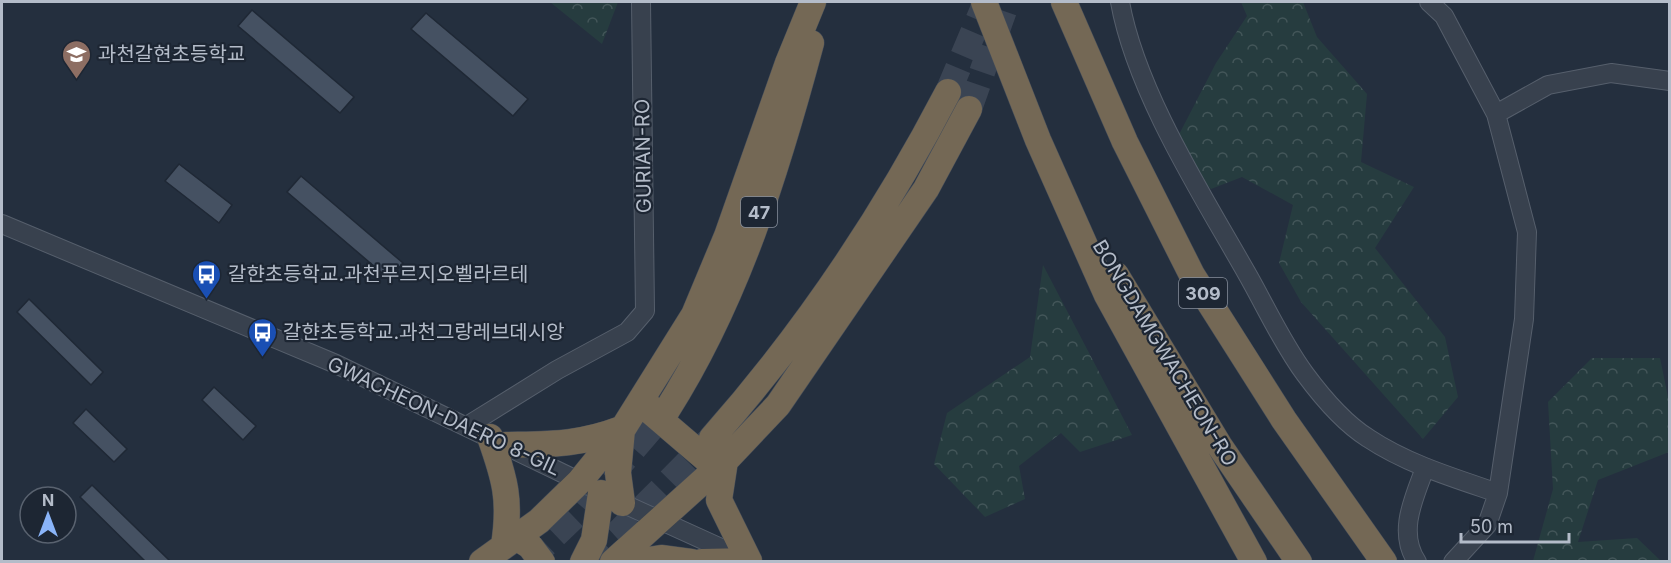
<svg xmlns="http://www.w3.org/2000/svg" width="1671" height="563" viewBox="0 0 1671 563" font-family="Inter,'Noto Sans KR',sans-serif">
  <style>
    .forest { fill: url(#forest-crowns) }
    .building { fill: #455162; stroke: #1f2835; stroke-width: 1.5 }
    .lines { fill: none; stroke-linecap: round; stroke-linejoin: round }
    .highway-tunnel { stroke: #3a4453; stroke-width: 26; stroke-dasharray: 26 13; stroke-linecap: butt }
    .minor-casing { stroke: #565f6c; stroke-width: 20 }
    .highway-casing { stroke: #434c59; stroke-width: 27 }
    .minor { stroke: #38414e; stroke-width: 18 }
    .highway { stroke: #746855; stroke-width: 26 }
    .labels { text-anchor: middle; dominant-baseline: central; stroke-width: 4.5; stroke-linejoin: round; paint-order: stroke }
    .shield { fill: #1d2633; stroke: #878f9c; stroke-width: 1.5 }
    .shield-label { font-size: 18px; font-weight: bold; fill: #b4bcc9 }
    .poi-label { font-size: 20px; fill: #b4bcc9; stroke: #1d2633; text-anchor: start }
    .street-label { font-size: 20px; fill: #b4bcc9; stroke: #1d2633 }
  </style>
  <defs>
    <pattern id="forest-crowns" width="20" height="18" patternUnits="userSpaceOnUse" patternTransform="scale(1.5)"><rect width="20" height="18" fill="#263c3f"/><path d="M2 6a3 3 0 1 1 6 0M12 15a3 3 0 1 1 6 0" fill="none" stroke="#435659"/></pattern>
  </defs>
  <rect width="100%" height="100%" fill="#242f3e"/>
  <path class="forest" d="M 550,2 L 618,2 L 602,44 Z
    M 1241,2 L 1303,2 L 1317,37 L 1367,94 L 1361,162 L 1414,187 L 1375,248 L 1445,337 L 1458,397 L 1423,439 L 1301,302 L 1279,263 L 1293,205 L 1242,177 L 1211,189 L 1171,150 L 1216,63 L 1247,16 Z
    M 1043,265 L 1132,435 L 1080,452 L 1061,433 L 1019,466 L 1025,499 L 985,517 L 934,464 L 947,413 L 1030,357 Z
    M 1592,358 L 1660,358 L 1669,402 L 1669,452 L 1598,480 L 1578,542 L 1637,538 L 1661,561 L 1533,561 L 1553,489 L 1548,402 Z"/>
  <path class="building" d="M 252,10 L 354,97 L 340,113 L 238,26 Z
    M 426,13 L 528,99 L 513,116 L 411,29 Z
    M 179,164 L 232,205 L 219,223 L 165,181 Z
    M 301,176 L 403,263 L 389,279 L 287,192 Z
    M 29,299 L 103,372 L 91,385 L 17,312 Z
    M 214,387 L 256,426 L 243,440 L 202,400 Z
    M 86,409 L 127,449 L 114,462 L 73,423 Z
    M 92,485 L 170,561 L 145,561 L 80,497 Z"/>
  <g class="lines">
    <path class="highway-tunnel" d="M 948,92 L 986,2
      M 969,109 L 1007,2
      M 527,562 L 578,513 L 667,410
      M 586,562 L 622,529 L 712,438"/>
    <defs>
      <path id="minor" d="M 1120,2 C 1136,91 1201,193 1246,272 C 1265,305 1282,343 1305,374 C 1322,397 1344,423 1368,438 C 1407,464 1454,478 1498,493
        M 1429,2 L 1444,16 L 1496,114 L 1527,232 L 1524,319 L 1498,493 L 1487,525 L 1453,562
        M 1496,114 L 1548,85 L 1611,73 L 1670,81
        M 2,224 L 336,364 L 589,486
        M 467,426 L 557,370 L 627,332 L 645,311 L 641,2
        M 613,499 L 743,558
        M 1417,562 C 1397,532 1414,498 1425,468"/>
      <path id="highway" d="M 984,2 L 1038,140 L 1107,295 L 1254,562
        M 1064,2 L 1125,142 L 1192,275 L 1284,420 L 1384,562
        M 1116,275 L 1219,445 L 1299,562
        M 647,403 L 650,411 L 705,458 L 722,464
        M 667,410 C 738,298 777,170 811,43
        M 490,437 C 505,479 511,500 504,545
        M 712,438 C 804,334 884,215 948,92
        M 506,445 C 550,444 579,445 621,429
        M 725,461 L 719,500 L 749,561
        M 622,503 L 618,473 L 622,430
        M 516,537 L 530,546 L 542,562
        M 482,562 L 539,521 L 580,481 L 624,427 L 694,315 L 727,236 L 788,63 L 813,2
        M 583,562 L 594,540 L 601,493
        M 613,562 L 725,461 L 778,405 L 926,189 L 969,109
        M 636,562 L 661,558 L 691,562
        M 702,562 L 749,561"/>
    </defs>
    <use href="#minor" class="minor-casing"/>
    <use href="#highway" class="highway-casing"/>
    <use href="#minor" class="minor"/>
    <use href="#highway" class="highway"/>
  </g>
  <defs>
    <symbol id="school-pin" viewBox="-11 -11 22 30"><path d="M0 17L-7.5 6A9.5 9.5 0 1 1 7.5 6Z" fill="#8d6e63" stroke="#1d2633"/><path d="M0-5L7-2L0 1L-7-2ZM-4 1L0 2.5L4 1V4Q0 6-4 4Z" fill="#fff"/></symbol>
    <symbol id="bus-pin" viewBox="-11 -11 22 30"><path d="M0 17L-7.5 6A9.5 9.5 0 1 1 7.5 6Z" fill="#1a4fb4" stroke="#1d2633"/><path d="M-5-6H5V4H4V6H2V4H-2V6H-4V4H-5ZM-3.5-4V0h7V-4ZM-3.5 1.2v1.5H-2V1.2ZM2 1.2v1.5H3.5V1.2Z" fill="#fff"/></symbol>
  </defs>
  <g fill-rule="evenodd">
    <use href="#school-pin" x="60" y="38" width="33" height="45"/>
    <use href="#bus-pin" x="190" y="258" width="33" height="45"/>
    <use href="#bus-pin" x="246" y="316" width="33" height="45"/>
  </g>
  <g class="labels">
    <g class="shield">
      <rect x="741" y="197" width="36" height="30" rx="4.5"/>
      <rect x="1179" y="278" width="48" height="30" rx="4.5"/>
    </g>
    <g class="shield-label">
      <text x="759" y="212">47</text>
      <text x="1203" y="293">309</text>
    </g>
    <g class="poi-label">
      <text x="98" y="54">과천갈현초등학교</text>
      <text x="228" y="274">갈햔초등학교.과천푸르지오벨라르테</text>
      <text x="283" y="332">갈햔초등학교.과천그랑레브데시앙</text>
    </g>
    <g class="street-label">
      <text transform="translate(643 156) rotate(-91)">GURIAN-RO</text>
      <text transform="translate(1165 353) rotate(59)">BONGDAMGWACHEON-RO</text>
      <text transform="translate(444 416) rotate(25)">GWACHEON-DAERO 8-GIL</text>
    </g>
  </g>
  <rect width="1671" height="563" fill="none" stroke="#b4bcc9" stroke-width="6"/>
  <g transform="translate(48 515)"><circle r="28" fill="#1d2633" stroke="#59626f" stroke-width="1.5"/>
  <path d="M0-4.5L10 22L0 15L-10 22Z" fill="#8ab4f8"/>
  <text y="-9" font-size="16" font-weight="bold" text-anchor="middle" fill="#b4bcc9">N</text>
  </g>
  <path d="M1461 533v9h108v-9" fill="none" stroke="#b4bcc9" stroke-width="3"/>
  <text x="1470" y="533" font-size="18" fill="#b4bcc9" stroke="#1d2633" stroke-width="4.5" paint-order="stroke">50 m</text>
</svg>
